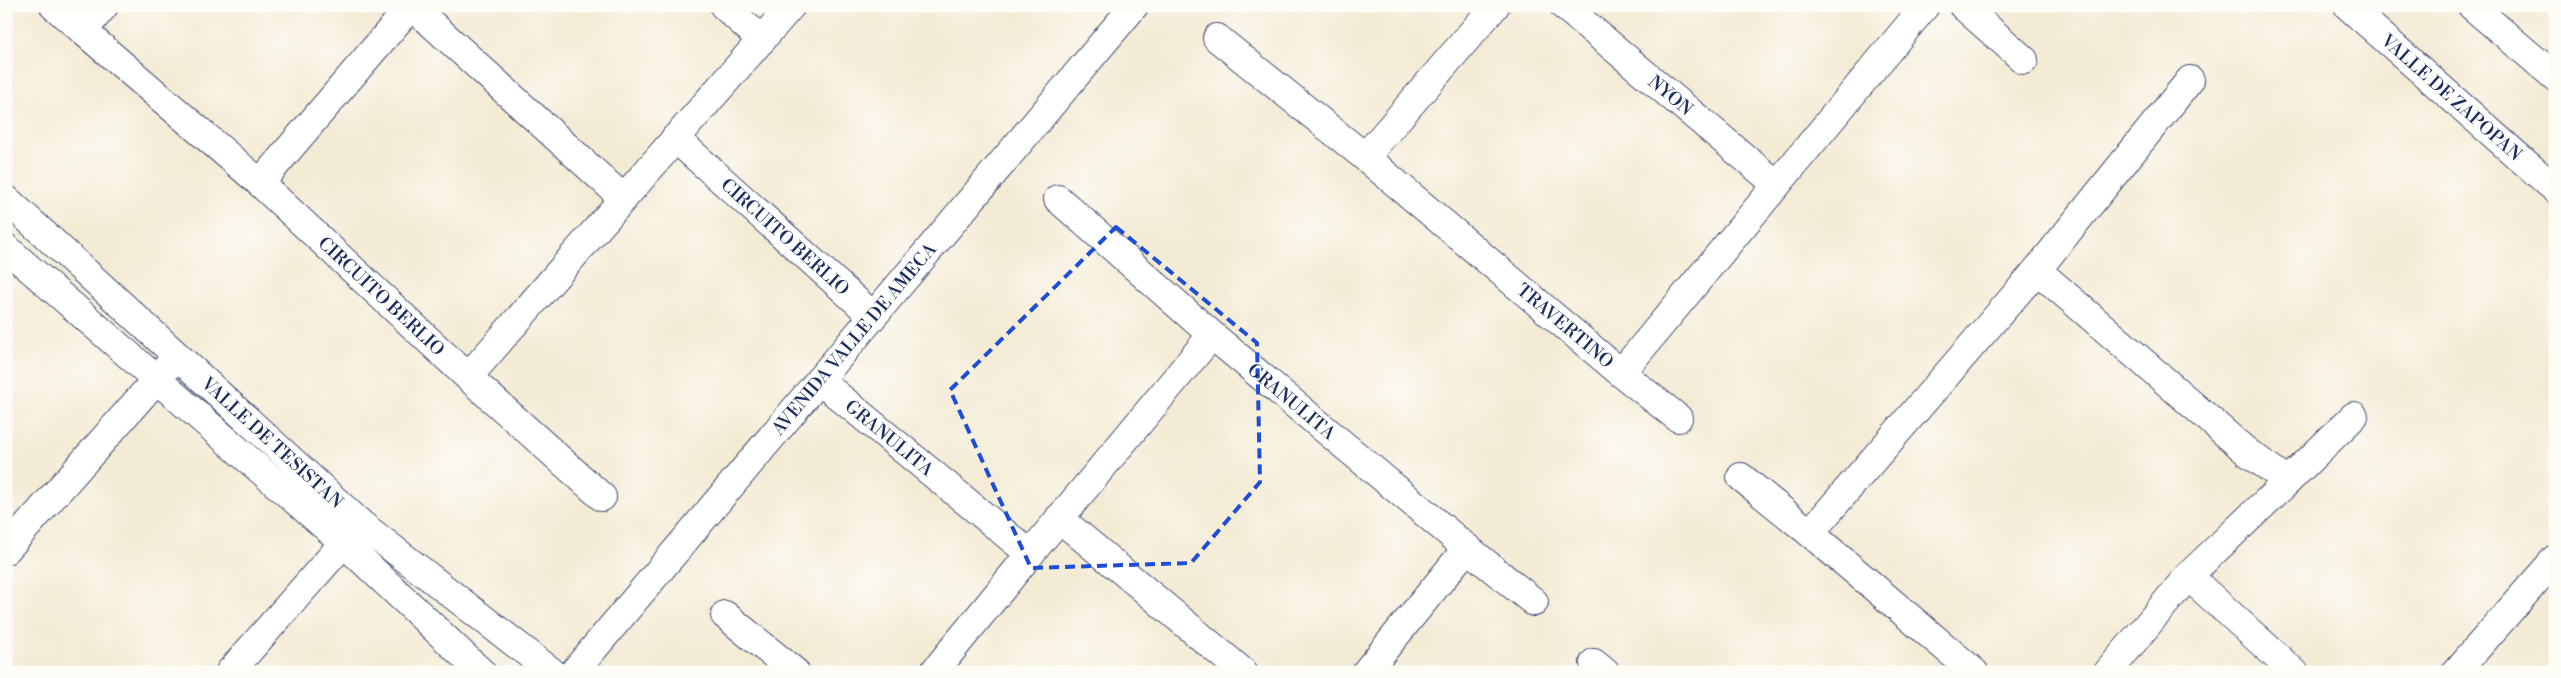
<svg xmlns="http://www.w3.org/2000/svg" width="2561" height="678" viewBox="0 0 2561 678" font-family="'Libre Bodoni',serif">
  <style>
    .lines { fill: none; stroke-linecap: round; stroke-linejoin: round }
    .street-casing { stroke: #3c4b70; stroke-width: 30 }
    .street { stroke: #fff; stroke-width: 28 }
    .marked { fill: none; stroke: #1d4ed8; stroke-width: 4; stroke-dasharray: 10 6; stroke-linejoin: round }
    .labels { text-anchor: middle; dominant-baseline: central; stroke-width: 4.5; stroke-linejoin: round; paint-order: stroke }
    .street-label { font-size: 18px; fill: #1b2f5e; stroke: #fdfcf7 }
  </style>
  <rect width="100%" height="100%" fill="#fdfcf7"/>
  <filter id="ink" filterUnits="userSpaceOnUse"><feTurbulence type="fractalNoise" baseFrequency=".02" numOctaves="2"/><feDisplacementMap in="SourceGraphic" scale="10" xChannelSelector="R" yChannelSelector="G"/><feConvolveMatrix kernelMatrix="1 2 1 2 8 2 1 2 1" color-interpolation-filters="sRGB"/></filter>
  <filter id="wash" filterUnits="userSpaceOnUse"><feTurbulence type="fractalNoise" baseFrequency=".0096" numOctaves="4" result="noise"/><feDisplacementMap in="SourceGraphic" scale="20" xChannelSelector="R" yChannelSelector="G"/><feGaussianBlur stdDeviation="1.12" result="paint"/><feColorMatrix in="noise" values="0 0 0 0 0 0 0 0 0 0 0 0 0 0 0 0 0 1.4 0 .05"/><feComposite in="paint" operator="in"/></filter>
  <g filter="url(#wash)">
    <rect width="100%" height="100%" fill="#f4ebd5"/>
  </g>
  <g filter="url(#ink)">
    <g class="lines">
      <defs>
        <g id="street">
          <path d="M 54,6 L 83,31"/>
          <path id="s1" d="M 104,6 L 83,31 L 260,183 L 468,377 L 791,6"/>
          <path d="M 412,6 L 623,198"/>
          <path d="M 724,6 L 762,40"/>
          <path id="s2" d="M 1495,6 L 1365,157 L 1621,373 L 1925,6"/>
          <path id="s3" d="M 1564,6 L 1776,184"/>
          <path d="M 1963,6 L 2024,60"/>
          <path id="s4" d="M 2348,6 L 2555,189"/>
          <path d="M 2472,6 L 2555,77"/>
          <path d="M 1217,38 L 1365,157"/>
          <path id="s5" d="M 675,138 L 872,315"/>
          <path d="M 260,183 L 411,6"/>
          <path id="s6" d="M 6,199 L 361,524 L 552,672"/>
          <path id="s7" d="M 1058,199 L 1212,335 L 1467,548 L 1366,672"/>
          <path d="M 6,248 L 344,543 L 481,672"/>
          <path d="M 2037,270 L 2247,452 L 2288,481 L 2188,576 L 2108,672"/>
          <path d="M 1621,373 L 1678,418"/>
          <path d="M 468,377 L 602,497"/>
          <path id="s8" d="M 819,380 L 1030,554 L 934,672"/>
          <path d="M 1741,477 L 1810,533 L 1974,672"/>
          <path d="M 2288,481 L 2354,416"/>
          <path d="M 1059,518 L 1243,672"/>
          <path d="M 1810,533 L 2037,270 L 2190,80"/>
          <path d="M 1467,548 L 1534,602"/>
          <path d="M 6,550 L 170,364"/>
          <path d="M 1030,554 L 1212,335"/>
          <path d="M 2188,576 L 2294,672"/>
          <path d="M 725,615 L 795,672"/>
          <path d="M 1594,663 L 1605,672"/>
          <path d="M 230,672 L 356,529"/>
          <path id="s9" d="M 574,672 L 1134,6"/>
          <path d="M 2456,672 L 2555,559"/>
        </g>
      </defs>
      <use href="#street" class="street-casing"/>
      <use href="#street" class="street"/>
    </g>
  </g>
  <path class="marked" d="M 1116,227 L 1257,343 L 1260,482 L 1191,563 L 1031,568 L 950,390 Z"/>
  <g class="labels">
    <g class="street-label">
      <text stroke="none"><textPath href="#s3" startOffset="139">NYON</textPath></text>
      <text stroke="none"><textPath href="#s4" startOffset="138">VALLE DE ZAPOPAN</textPath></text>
      <text stroke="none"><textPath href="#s5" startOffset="148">CIRCUITO BERLIO</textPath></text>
      <text stroke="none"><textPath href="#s1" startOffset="432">CIRCUITO BERLIO</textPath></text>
      <text stroke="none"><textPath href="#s2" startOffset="461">TRAVERTINO</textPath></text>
      <text stroke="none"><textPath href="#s9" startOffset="435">AVENIDA VALLE DE AMECA</textPath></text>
      <text stroke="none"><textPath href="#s7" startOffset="309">GRANULITA</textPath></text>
      <text stroke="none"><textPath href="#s8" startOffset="91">GRANULITA</textPath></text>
      <text stroke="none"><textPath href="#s6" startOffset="361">VALLE DE TESISTAN</textPath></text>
    </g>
  </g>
  <rect width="2561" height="678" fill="none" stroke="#fdfcf7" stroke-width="25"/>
</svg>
